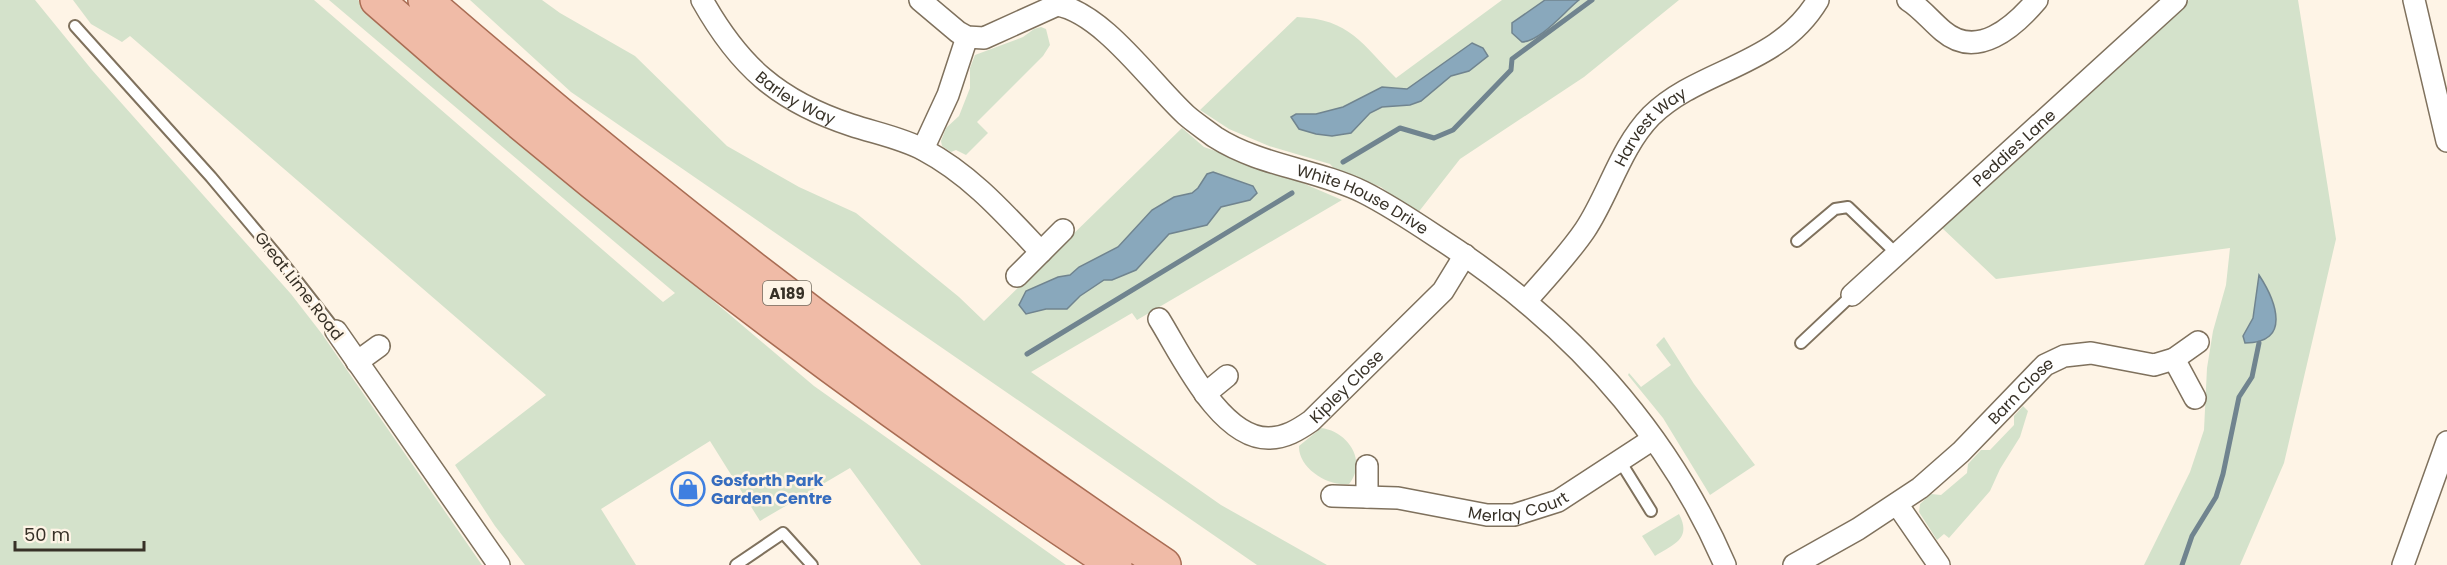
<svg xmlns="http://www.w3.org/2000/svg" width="2447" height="565" viewBox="0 0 2447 565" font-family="Poppins,sans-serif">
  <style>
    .green { fill: #d4e2cb }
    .water { fill: #89a8bc; stroke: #70848f; stroke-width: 1.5 }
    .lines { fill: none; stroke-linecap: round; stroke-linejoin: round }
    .stream { stroke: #70848f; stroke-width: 5 }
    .service-casing { stroke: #7f715d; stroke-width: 14 }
    .minor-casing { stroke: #7f715d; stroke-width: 24 }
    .primary-casing { stroke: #a96d54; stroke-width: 36 }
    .service { stroke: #fff; stroke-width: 10 }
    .minor { stroke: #fff; stroke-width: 21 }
    .primary { stroke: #f0bba7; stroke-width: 33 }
    .labels { text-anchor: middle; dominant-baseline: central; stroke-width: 5; stroke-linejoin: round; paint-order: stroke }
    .shield { fill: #fef4e6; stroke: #736c60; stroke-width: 1.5 }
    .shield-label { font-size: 15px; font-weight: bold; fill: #373127 }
    .street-label { font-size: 16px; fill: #373127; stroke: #fef4e6 }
    .shop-label { font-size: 16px; font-weight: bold; fill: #366cbe; stroke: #fef4e6; text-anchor: start }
  </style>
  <rect width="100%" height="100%" fill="#fef4e6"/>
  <path class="green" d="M 0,0 L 35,0 L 92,70 L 291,294 L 322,334 L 482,565 L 0,565 Z
    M 73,0 L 314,0 L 663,302 L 675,293 L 329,0 L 358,0 L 814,386 L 1066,565 L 921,565 L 850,468 L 760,521 L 710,441 L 601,509 L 636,565 L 525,565 L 495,526 L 455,465 L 546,395 L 130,36 L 122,42 L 91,24 Z
    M 470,0 L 542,0 L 560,13 L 635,56 L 727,146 L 799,187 L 856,213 L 959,297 L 984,321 L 1182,128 L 1204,147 L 1284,175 L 1342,200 L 1137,320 L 1132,313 L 1031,372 L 1221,505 L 1327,565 L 1257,565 L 571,92 Z
    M 1502,0 L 1679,0 L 1584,77 L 1460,159 L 1417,214 L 1381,187 L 1337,172 L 1330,164 L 1269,146 L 1229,129 L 1200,110 L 1297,17 C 1350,19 1362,44 1396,78 Z
    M 2189,0 L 2298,0 L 2336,239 L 2284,463 L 2240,565 L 2144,565 L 2190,472 L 2204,430 L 2207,368 L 2213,331 L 2226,285 L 2230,248 L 1996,279 L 1941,227 Z
    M 1041,27 L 1046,29 L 1050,45 L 1043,56 L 977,122 L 988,133 L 966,155 L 956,150 L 951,152 L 942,146 L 941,141 L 946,128 L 959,116 L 970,88 L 970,68 L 975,55 L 1023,37 L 1034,29 Z
    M 1664,337 L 1694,384 L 1755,465 L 1710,495 L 1663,418 L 1628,375 L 1629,373 L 1641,387 L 1671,365 L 1656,345 Z
    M 2023,406 L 2028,411 L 2020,437 L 2000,469 L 1990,491 L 1949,538 L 1944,534 L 1937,540 L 1919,512 L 1920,504 L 1931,494 L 1941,495 L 1967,473 L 1968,464 L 1981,450 L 1990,450 L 2014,425 L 2014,416 Z
    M 1321,428 C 1347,431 1368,460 1349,484 C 1328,487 1298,468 1299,446 Z
    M 1679,514 C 1692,539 1674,544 1655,556 L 1642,536 Z"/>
  <path class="water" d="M 1545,0 L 1579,0 C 1564,12 1541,41 1522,42 L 1512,33 L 1512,23 Z
    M 1472,43 L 1483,48 L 1488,56 L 1469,71 L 1451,76 L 1421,101 L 1410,105 L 1382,107 L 1370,113 L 1351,133 L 1332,136 L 1316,134 L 1299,129 L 1291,117 L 1296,114 L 1316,114 L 1343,107 L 1382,87 L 1407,89 Z
    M 1213,172 L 1253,186 L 1257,193 L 1250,200 L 1221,207 L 1207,225 L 1169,234 L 1136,270 L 1112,280 L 1104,280 L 1080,296 L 1067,309 L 1046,309 L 1026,314 L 1019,305 L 1026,291 L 1058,277 L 1070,275 L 1079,267 L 1118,247 L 1152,210 L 1174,197 L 1192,193 L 1198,188 L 1207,174 Z
    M 2259,275 C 2276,301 2292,343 2245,343 L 2243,336 L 2253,318 Z"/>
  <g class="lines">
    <path class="stream" d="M 1343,162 L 1400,128 L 1434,138 L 1453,130 L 1511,70 L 1512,59 L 1592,0
      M 1027,354 L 1292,193
      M 2182,565 L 2192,536 L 2216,497 L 2223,474 L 2239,397 L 2252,377 L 2259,343"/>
    <defs>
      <path id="service" d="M 75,26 L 211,177 L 279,258 L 336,331
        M 1797,241 L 1835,209 L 1848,207 L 1897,254
        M 1801,343 L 1852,295
        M 1620,461 L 1651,511
        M 736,565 L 783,533 L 812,565"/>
      <g id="minor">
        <path id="s1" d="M 702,0 C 739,66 778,101 851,125 C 875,133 902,138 924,150 C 971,175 1005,214 1041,252"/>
        <path id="s2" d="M 920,0 L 958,32 L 967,37 L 984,38 L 1057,5 C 1103,13 1152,84 1186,115 C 1195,123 1206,130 1215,137 C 1260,166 1316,169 1363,192 C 1389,205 1413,221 1437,237 C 1563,318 1665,426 1725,565"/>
        <path d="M 1908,0 C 1921,8 1931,21 1943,31 C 1977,60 2014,27 2037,0"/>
        <path d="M 2414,0 L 2447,141"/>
        <path d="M 923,149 L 948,95 L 967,37"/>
        <path d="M 1017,276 L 1063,230"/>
        <path id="s3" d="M 1852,295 L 2176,0"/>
        <path id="s4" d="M 1526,301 C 1546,278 1568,255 1585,230 C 1609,194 1620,148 1651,116 C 1700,68 1778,67 1818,0"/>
        <path id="s5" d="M 1159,319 C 1181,354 1220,439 1269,438 C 1285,438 1298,430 1311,421 L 1443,291 L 1465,255"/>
        <path d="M 336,331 L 499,565"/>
        <path d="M 2174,359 L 2195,398"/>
        <path d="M 357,362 L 379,346"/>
        <path d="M 1205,394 L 1227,376"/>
        <path id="s6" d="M 1332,496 L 1398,498 L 1487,515 L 1514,515 L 1558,501 L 1653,439"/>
        <path d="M 1367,497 L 1367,466"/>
        <path d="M 1897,504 L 1939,565"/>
        <path id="s7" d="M 1794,565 L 1858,529 L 1920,488 L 1961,452 L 2045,365 L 2064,356 L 2091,353 L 2154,365 L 2174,359 L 2198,342"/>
        <path d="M 2403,565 L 2447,442"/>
      </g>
      <path id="primary" d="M 377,0 C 609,205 857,394 1115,565
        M 425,0 C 659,203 908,392 1164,565"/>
    </defs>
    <use href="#service" class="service-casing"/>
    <use href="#minor" class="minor-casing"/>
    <use href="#primary" class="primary-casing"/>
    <use href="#service" class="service"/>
    <use href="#minor" class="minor"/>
    <use href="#primary" class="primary"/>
  </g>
  <defs>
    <symbol id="shop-ring" viewBox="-11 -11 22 22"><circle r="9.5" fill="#fef4e6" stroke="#3f7fe0" stroke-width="1.5"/><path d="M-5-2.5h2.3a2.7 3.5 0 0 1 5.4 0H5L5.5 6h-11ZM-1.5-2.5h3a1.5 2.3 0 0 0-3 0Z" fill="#3f7fe0"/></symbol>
  </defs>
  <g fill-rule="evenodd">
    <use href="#shop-ring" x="669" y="470" width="38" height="38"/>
  </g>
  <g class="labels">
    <rect class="shield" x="763" y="281" width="48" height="24" rx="4.5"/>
    <g class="shield-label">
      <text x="787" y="293">A189</text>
    </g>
    <g class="street-label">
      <text stroke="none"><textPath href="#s1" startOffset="138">Barley Way</textPath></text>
      <text stroke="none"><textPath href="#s4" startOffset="216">Harvest Way</textPath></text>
      <text stroke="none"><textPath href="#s3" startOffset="219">Peddies Lane</textPath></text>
      <text stroke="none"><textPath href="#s2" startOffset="526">White House Drive</textPath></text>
      <text transform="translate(299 286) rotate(52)">Great Lime Road</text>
      <text stroke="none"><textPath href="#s5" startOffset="264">Kipley Close</textPath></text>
      <text stroke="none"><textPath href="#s7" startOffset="288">Barn Close</textPath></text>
      <text stroke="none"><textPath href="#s6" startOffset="189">Merlay Court</textPath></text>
    </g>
    <g class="shop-label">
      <text x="711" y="480">Gosforth Park<tspan x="711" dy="18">Garden Centre</tspan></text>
    </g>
  </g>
  <path d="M15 541v9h129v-9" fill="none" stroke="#373127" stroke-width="3"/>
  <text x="24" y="541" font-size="18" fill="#373127" stroke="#fef4e6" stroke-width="4.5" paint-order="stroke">50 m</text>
</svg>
